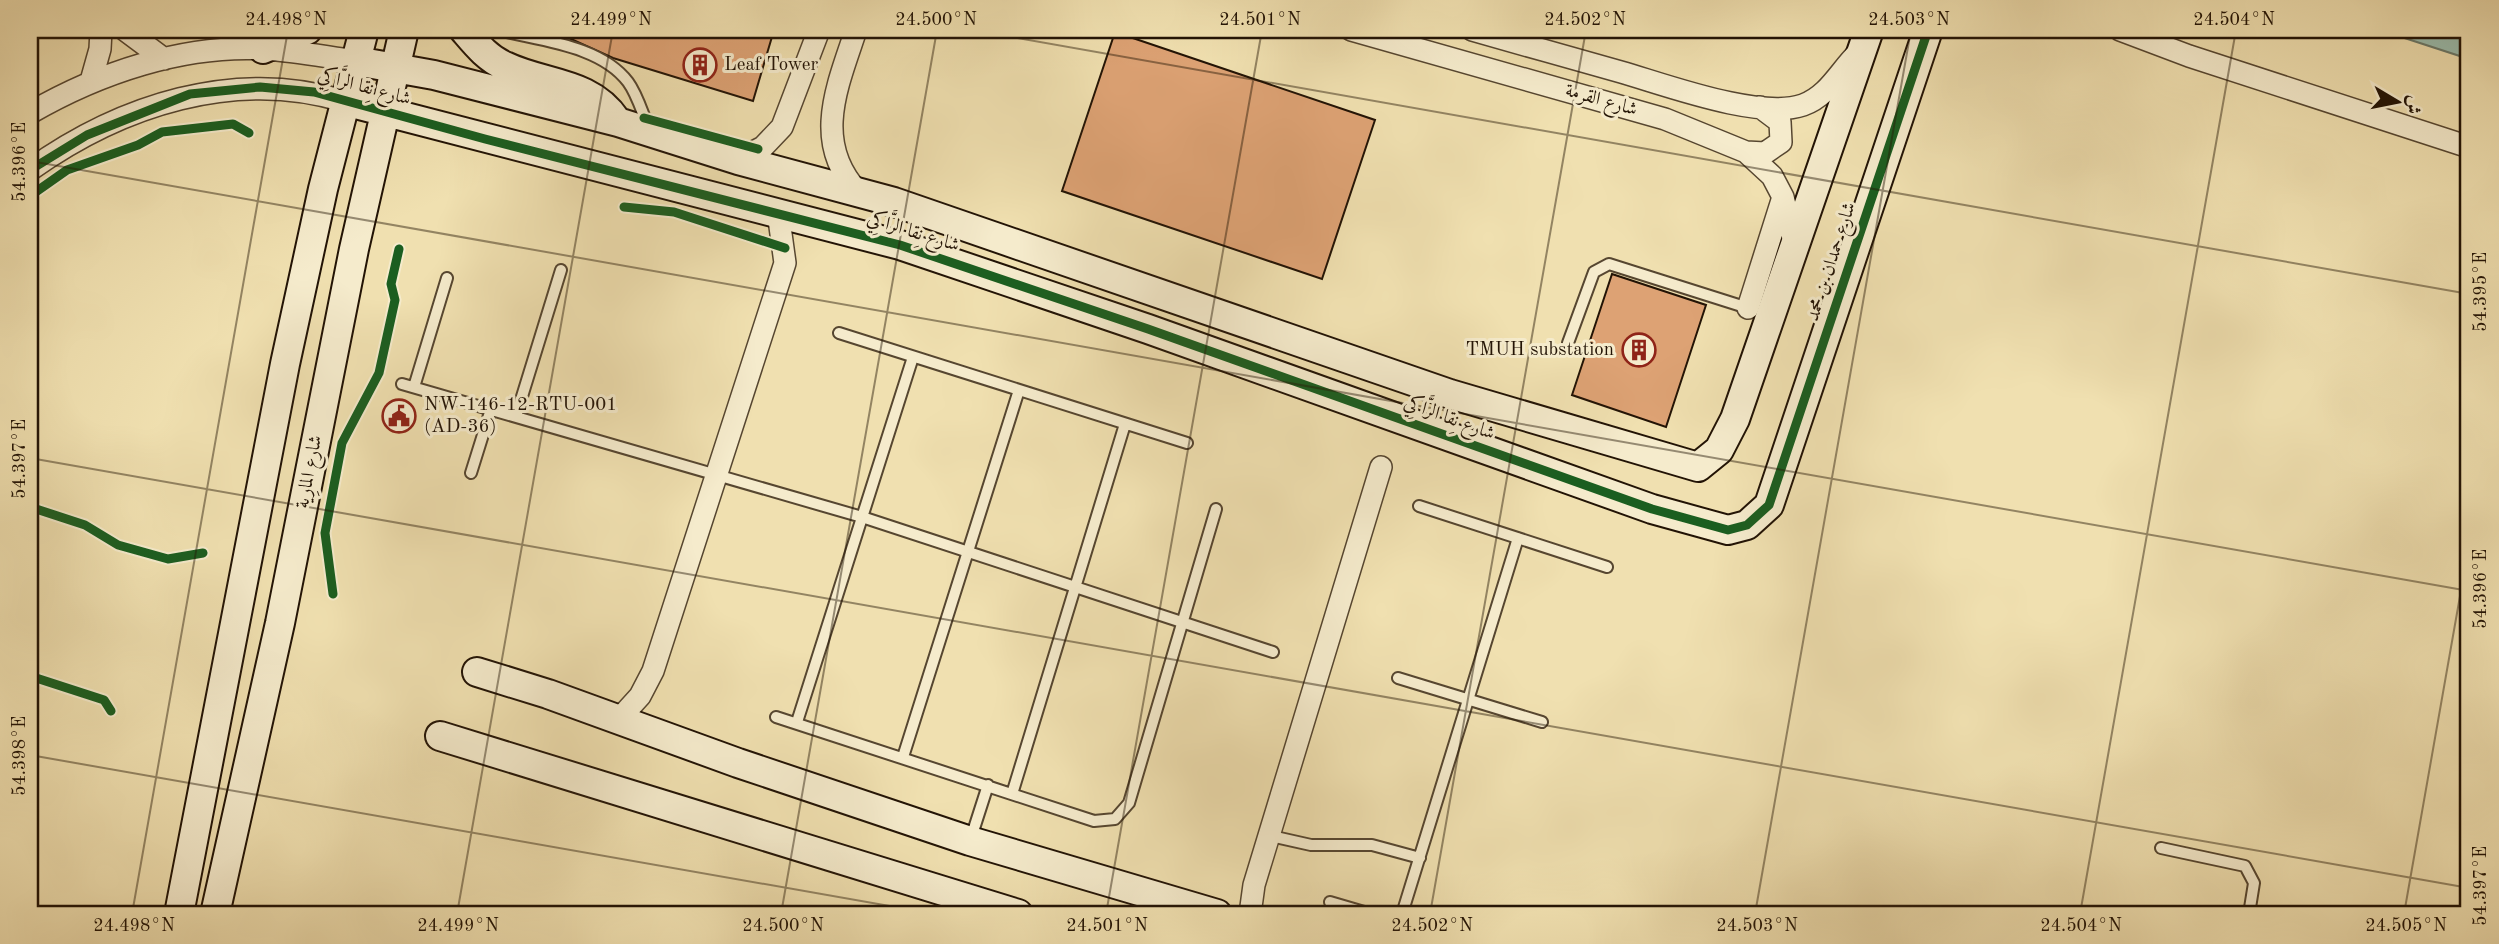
<svg xmlns="http://www.w3.org/2000/svg" width="2499" height="944" viewBox="0 0 2499 944" font-family="'Old Standard TT',Amiri,serif">
  <style>
    .water { fill: #9abdae; stroke: #6a796a; stroke-width: 2 }
    .building { fill: #dda274; stroke: #221305; stroke-width: 2 }
    .lines { fill: none; stroke-linecap: round; stroke-linejoin: round }
    .lane-casing { stroke: #564630; stroke-width: 14 }
    .street-casing { stroke: #564630; stroke-width: 24 }
    .secondary-casing { stroke: #221305; stroke-width: 32 }
    .lane { stroke: #f5ebcc; stroke-width: 10 }
    .street { stroke: #f5ebcc; stroke-width: 21 }
    .secondary { stroke: #f5ebcc; stroke-width: 28 }
    .cycleway-casing { stroke: #f5ebcc; stroke-width: 13 }
    .cycleway { stroke: #1b5e20; stroke-width: 9 }
    .ticks { fill: none; stroke: #221305; stroke-width: 2; stroke-opacity: 0.45 }
    .labels { text-anchor: middle; dominant-baseline: central; stroke-width: 6; stroke-linejoin: round; paint-order: stroke }
    .poi-label { font-size: 19px; fill: #221305; stroke: #f5ebcc; text-anchor: start }
    .street-label { font-size: 19px; fill: #221305; stroke: #f5ebcc }
    .neatline { fill: none; stroke: #221305; stroke-width: 2.5 }
    .ticks-label { font-size: 18px; text-anchor: middle; fill: #221305 }
  </style>
  <rect width="100%" height="100%" fill="#f0e0b0"/>
  <filter id="stains"><feTurbulence type="fractalNoise" baseFrequency=".00286" numOctaves="4"/><feColorMatrix values="0 0 0 0 .2 0 0 0 0 .09 0 0 0 0 .02 0 0 0 .5 -.17"/></filter>
  <radialGradient id="worn" r=".72"><stop offset=".6" stop-color="#630" stop-opacity="0"/><stop offset="1" stop-color="#630" stop-opacity=".3"/></radialGradient>
  <path class="water" d="M 2380,30 L 2469,30 L 2469,59 Z"/>
  <path class="building" d="M 534,30 L 774,30 L 753,101 L 613,58 L 571,39 Z
    M 1115,32 L 1375,120 L 1322,279 L 1062,191 Z
    M 1612,274 L 1706,305 L 1666,427 L 1572,395 Z"/>
  <g class="lines">
    <defs>
      <path id="lane" d="M 498,30 C 540,41 600,45 628,82 C 637,94 642,112 648,126
        M 839,333 L 1187,443
        M 1568,343 L 1594,272 L 1609,264 L 1748,308
        M 402,384 L 862,517 L 1273,652
        M 414,387 L 447,278
        M 516,416 L 561,270
        M 471,473 L 491,409
        M 1419,506 L 1607,567
        M 1398,678 L 1542,722
        M 776,717 L 1094,821 L 1115,819 L 1129,803 L 1216,509
        M 797,722 L 913,357
        M 903,757 L 1019,390
        M 1012,794 L 1125,424
        M 1271,836 L 1311,845 L 1372,845 L 1420,858
        M 970,841 L 988,785
        M 2161,848 L 2245,866 L 2254,883 L 2249,914
        M 1330,902 L 1371,914
        M 1402,914 L 1518,538"/>
      <path id="street" d="M 125,30 L 164,59
        M 856,30 C 837,87 812,142 858,192
        M 1351,30 L 1665,119 L 1746,152 L 1772,176 L 1783,197 L 1794,242
        M 1472,30 C 1522,44 1571,58 1621,72 C 1666,85 1760,120 1803,105 C 1828,96 1839,72 1857,54
        M 2120,30 L 2189,56 L 2469,147
        M 91,81 L 100,49 L 101,30
        M 30,113 C 99,73 184,44 265,49 C 296,51 326,57 356,61
        M 1746,152 L 1765,153 L 1781,142 L 1780,122 L 1760,107
        M 738,160 L 763,147 L 782,127 L 819,30
        M 30,170 C 121,105 235,68 344,101
        M 1748,308 L 1783,197
        M 620,718 L 640,696 L 653,671 L 785,263 L 778,212
        M 1250,914 L 1254,885 L 1381,467"/>
      <path id="secondary" d="M 464,30 C 476,44 487,58 505,66 C 544,85 590,81 616,120
        M 263,49 L 307,30
        M 356,61 L 434,75 L 618,122 L 738,160 L 894,202 L 1450,394 L 1698,467 L 1719,450 L 1735,419 L 1869,30
        M 344,101 L 900,245 L 1148,329 L 1652,509 L 1728,530 L 1747,525 L 1769,505 L 1928,30
        M 477,672 L 548,694 L 738,763 L 970,841 L 1217,914
        M 440,736 L 1018,914
        M 179,914 L 285,364 L 323,189 L 364,30
        M 215,914 L 280,623 L 354,249 L 404,30"/>
    </defs>
    <use href="#lane" class="lane-casing"/>
    <use href="#street" class="street-casing"/>
    <use href="#secondary" class="secondary-casing"/>
    <use href="#lane" class="lane"/>
    <use href="#street" class="street"/>
    <use href="#secondary" class="secondary"/>
    <defs>
      <path id="cycleway" d="M 644,118 L 758,149
        M 30,170 L 87,135 L 190,94 L 260,87 L 314,92 L 485,139 L 900,245 L 1148,329 L 1652,509 L 1728,530 L 1747,525 L 1769,505 L 1928,30
        M 30,196 L 67,170 L 138,145 L 162,132 L 233,124 L 249,133
        M 624,207 L 674,212 L 785,248
        M 30,507 L 85,525 L 118,545 L 168,559 L 203,553
        M 333,594 L 325,533 L 342,443 L 379,373 L 395,300 L 391,284 L 399,249
        M 30,676 L 104,700 L 111,711"/>
    </defs>
    <use href="#cycleway" class="cycleway-casing"/>
    <use href="#cycleway" class="cycleway"/>
  </g>
  <path class="ticks" d="M 972,30 L 2469,294M 30,161 L 2469,591M 30,458 L 2469,888M 30,755 L 935,914M 132,914 L 288,30M 457,914 L 613,30M 781,914 L 937,30M 1106,914 L 1262,30M 1430,914 L 1586,30M 1755,914 L 1911,30M 2080,914 L 2236,30M 2404,914 L 2469,545"/>
  <defs>
    <symbol id="building-ring" viewBox="-11 -11 22 22"><circle r="9.5" fill="#f5ebcc" stroke="#8f2418" stroke-width="1.5"/><path d="M-4-6H4V6H1V3H-1V6H-4ZM-2.5-4.3h1.7v1.8h-1.7ZM.8-4.3h1.7v1.8H.8ZM-2.5-1h1.7V.8h-1.7ZM.8-1h1.7V.8H.8Z" fill="#8f2418"/></symbol>
    <symbol id="civic-ring" viewBox="-11 -11 22 22"><circle r="9.5" fill="#f5ebcc" stroke="#8f2418" stroke-width="1.5"/><path d="M-.6-6.5H3V-4.5H.6V-3L4-1V1h2V6H-6V1h2V-1L-.6-3ZM-1.2 2.5V6h2.4V2.5Z" fill="#8f2418"/></symbol>
  </defs>
  <g fill-rule="evenodd">
    <use href="#building-ring" x="681" y="46" width="38" height="38"/>
    <use href="#building-ring" x="1620" y="331" width="38" height="38"/>
    <use href="#civic-ring" x="380" y="397" width="38" height="38"/>
  </g>
  <g class="labels">
    <g class="poi-label">
      <text x="724" y="65">Leaf Tower</text>
      <text x="1614" y="350" text-anchor="end">TMUH substation</text>
      <text x="424" y="405">NW-146-12-RTU-001<tspan x="424" dy="22">(AD-36)</tspan></text>
    </g>
    <g class="street-label">
      <text transform="translate(364 88) rotate(15)">شارع نِقا الرَّاكِي</text>
      <text transform="translate(1601 101) rotate(16)">شارع القرمة</text>
      <text transform="translate(913 233) rotate(17)">شارع نِقا الرَّاكِي</text>
      <text transform="translate(1832 262) rotate(-72)">شارع حمدان بن محمد</text>
      <text transform="translate(1449 419) rotate(20)">شارع نِقا الرَّاكِي</text>
      <text transform="translate(310 472) rotate(-79)">شارع المارِية</text>
    </g>
  </g>
  <rect width="2499" height="944" fill="none" stroke="#f0e0b0" stroke-width="77"/>
  <g transform="translate(2398 102) rotate(100)" stroke="#f5ebcc" stroke-width="5" paint-order="stroke">
  <path d="M0-5L12 26L0 18L-12 26Z" fill="#221305"/>
  <text y="-10" font-size="19" font-weight="bold" text-anchor="middle" fill="#221305">ش</text>
  </g>
  <rect x="38" y="38" width="2422" height="868" class="neatline"/>
  <g class="ticks-label">
    <text x="286" y="25">24.498°N</text>
    <text x="611" y="25">24.499°N</text>
    <text x="936" y="25">24.500°N</text>
    <text x="1260" y="25">24.501°N</text>
    <text x="1585" y="25">24.502°N</text>
    <text x="1909" y="25">24.503°N</text>
    <text x="2234" y="25">24.504°N</text>
    <text transform="translate(19 162) rotate(-90)" y="6">54.396°E</text>
    <text transform="translate(2480 292) rotate(-90)" y="6">54.395°E</text>
    <text transform="translate(19 459) rotate(-90)" y="6">54.397°E</text>
    <text transform="translate(2480 589) rotate(-90)" y="6">54.396°E</text>
    <text transform="translate(19 756) rotate(-90)" y="6">54.398°E</text>
    <text transform="translate(2480 886) rotate(-90)" y="6">54.397°E</text>
    <text x="134" y="931">24.498°N</text>
    <text x="458" y="931">24.499°N</text>
    <text x="783" y="931">24.500°N</text>
    <text x="1107" y="931">24.501°N</text>
    <text x="1432" y="931">24.502°N</text>
    <text x="1757" y="931">24.503°N</text>
    <text x="2081" y="931">24.504°N</text>
    <text x="2406" y="931">24.505°N</text>
  </g>
  <rect width="100%" height="100%" filter="url(#stains)"/>
  <rect width="100%" height="100%" fill="url(#worn)"/>
</svg>
